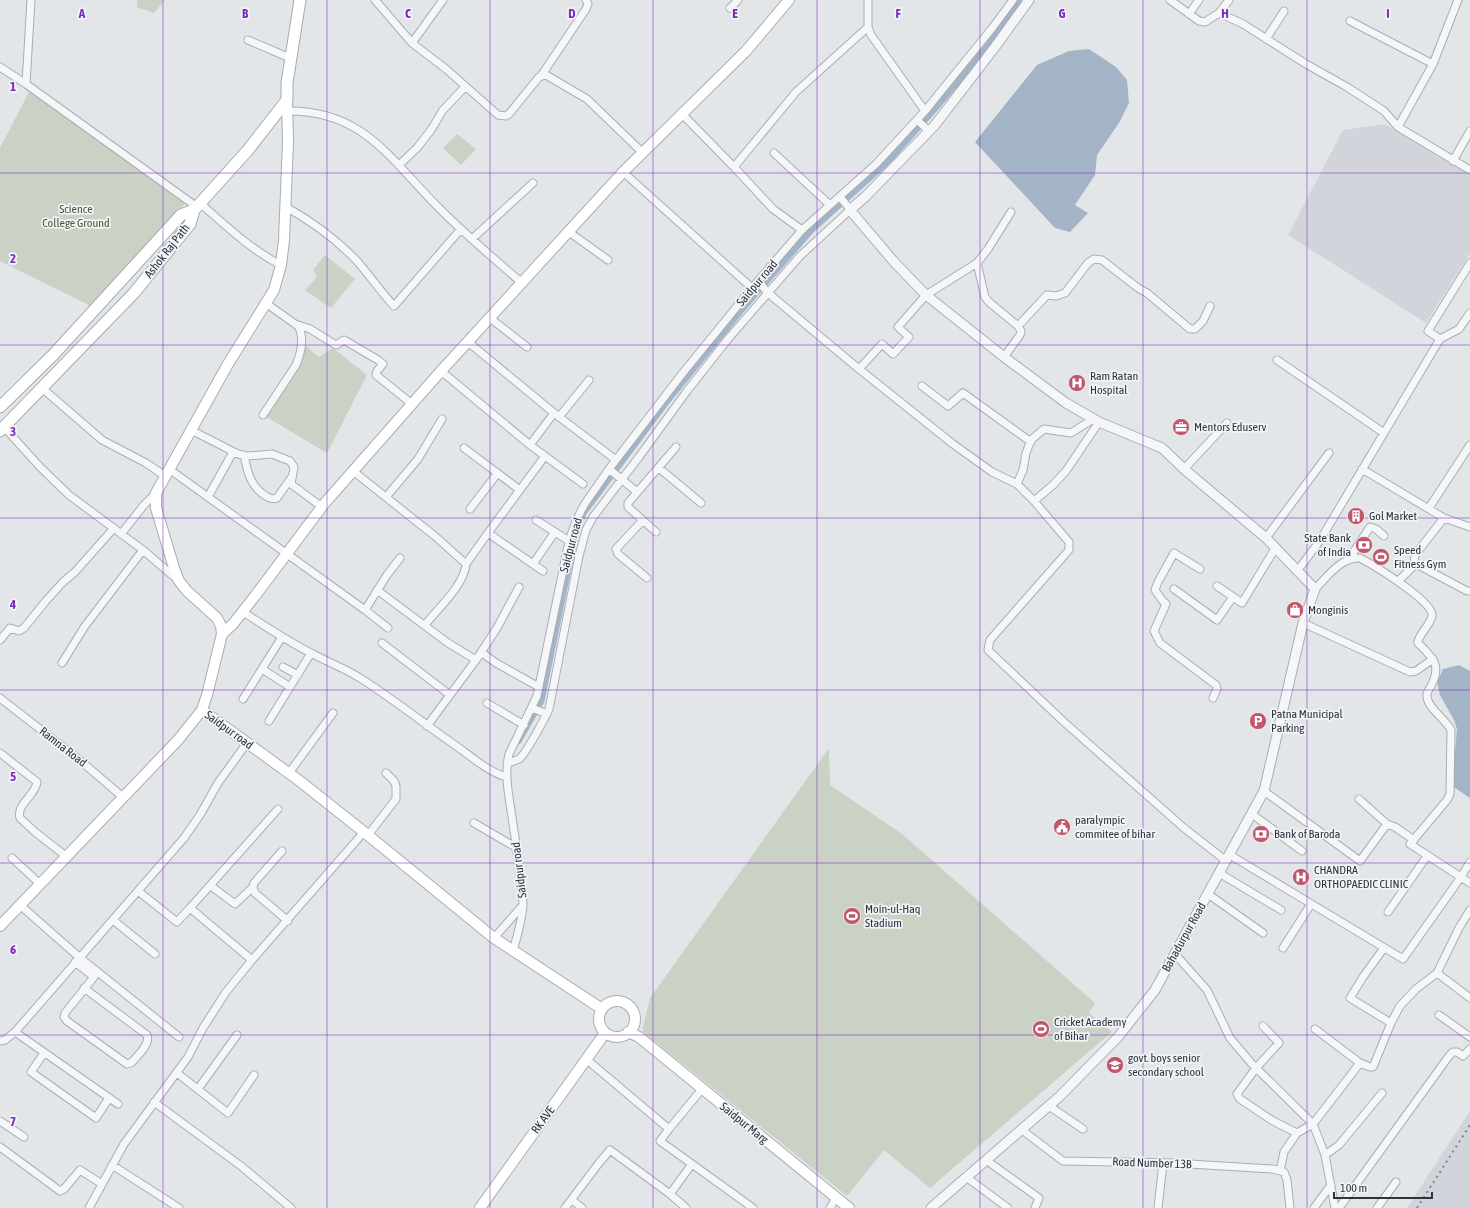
<svg xmlns="http://www.w3.org/2000/svg" width="1470" height="1208" viewBox="0 0 1470 1208" font-family="'Asap Condensed',sans-serif">
  <style>
    .built { fill: #d1d5db }
    .green { fill: #c9d2c5 }
    .water { fill: #a2b4c5 }
    .lines { fill: none; stroke-linecap: round; stroke-linejoin: round }
    .canal { stroke: #a2b4c5; stroke-width: 7 }
    .minor-casing { stroke: #a9adb3; stroke-width: 9 }
    .tertiary-casing { stroke: #a9adb3; stroke-width: 11 }
    .secondary-casing { stroke: #a9adb3; stroke-width: 12 }
    .primary-casing { stroke: #a3abb4; stroke-width: 13 }
    .minor { stroke: #f5f6f8; stroke-width: 7 }
    .tertiary { stroke: #f5f6f8; stroke-width: 9 }
    .secondary { stroke: #fff; stroke-width: 10 }
    .primary { stroke: #fff; stroke-width: 11 }
    .rail { stroke: #7e8691; stroke-width: 2; stroke-dasharray: 2 4; stroke-linecap: butt }
    .grid { fill: none; stroke: #7b2cbf; stroke-width: 1; stroke-opacity: 0.55 }
    .labels { text-anchor: middle; dominant-baseline: central; stroke-width: 3.5; stroke-linejoin: round; paint-order: stroke }
    .park-label { font-size: 12px; fill: #425a3b; stroke: #f2f4f7 }
    .street-label { font-size: 12px; fill: #2d3440; stroke: #f2f4f7 }
    .poi-label { font-size: 12px; fill: #2d3440; stroke: #f2f4f7; text-anchor: start }
    .grid-label { font-size: 13px; text-anchor: middle; font-weight: bold; fill: #7b2cbf; stroke: #f2f4f7; stroke-width: 3.5; stroke-linejoin: round; paint-order: stroke }
  </style>
  <rect width="100%" height="100%" fill="#e3e6e9"/>
  <path class="built" d="M 1385,124 L 1470,175 L 1470,253 L 1426,323 L 1288,235 L 1343,130 Z
    M 1470,1111 L 1470,1208 L 1407,1208 L 1416,1194 Z"/>
  <path class="green" d="M 137,0 L 165,0 L 154,13 L 137,7 Z
    M 30,90 L 163,188 L 186,202 L 157,239 L 95,308 L 0,261 L 0,148 Z
    M 457,134 L 476,149 L 461,165 L 443,148 Z
    M 325,255 L 355,279 L 331,308 L 305,290 L 317,277 L 313,270 Z
    M 306,346 L 319,357 L 333,348 L 367,375 L 327,453 L 263,415 Z
    M 829,748 L 830,785 L 902,834 L 1095,1003 L 1089,1013 L 1112,1032 L 930,1188 L 884,1150 L 847,1196 L 642,1031 L 650,998 Z"/>
  <path class="water" d="M 1089,49 L 1116,67 L 1127,80 L 1129,103 L 1119,123 L 1097,155 L 1095,175 L 1075,205 L 1088,213 L 1070,232 L 1055,228 L 975,142 L 1037,65 L 1069,51 Z
    M 1459,665 L 1470,671 L 1470,798 L 1452,786 L 1457,729 L 1454,720 L 1440,695 L 1437,682 L 1443,669 Z"/>
  <g class="lines">
    <path class="canal" d="M 518,741 L 541,701 L 575,534 L 583,513 L 666,402 L 741,310 L 811,230 L 888,161 L 936,107 L 990,43 L 1018,0"/>
    <defs>
      <path id="minor" d="M 31,0 L 26,84 L 197,207
        M 375,0 L 412,43 L 446,69 L 498,115 L 506,116 L 509,114 L 539,77 L 546,75 L 587,99 L 643,153
        M 868,0 L 868,27 L 871,35 L 925,111
        M 1170,0 L 1199,21 L 1205,22 L 1219,13 L 1243,24 L 1306,64 L 1347,87 L 1384,111 L 1398,127 L 1470,170
        M 730,8 L 738,0
        M 1219,13 L 1229,0
        M 1189,14 L 1199,0
        M 1350,21 L 1433,64
        M 1266,39 L 1284,11
        M 248,40 L 290,58
        M 412,43 L 443,0
        M 0,67 L 26,84
        M 541,76 L 586,9 L 588,4 L 586,0
        M 287,111 C 365,110 391,161 440,209 C 466,235 494,259 522,283
        M 682,114 L 734,167 L 773,209 L 802,230
        M 917,120 L 929,131
        M 1398,127 L 1433,64 L 1458,0
        M 774,153 L 830,205
        M 1453,161 L 1470,131
        M 399,165 L 417,148 L 431,130 L 443,110 L 465,87
        M 734,167 L 796,92 L 868,27
        M 623,172 L 752,288
        M 840,197 L 850,209
        M 200,203 C 225,225 251,250 281,265
        M 286,207 C 311,221 337,240 357,261 C 370,276 381,292 394,306 L 461,229
        M 569,232 L 608,260
        M 472,239 L 533,183
        M 977,263 L 985,297 L 989,302 L 1018,326 L 1021,331 L 1020,335 L 1004,357
        M 758,281 L 768,293 L 859,369 L 953,444 L 992,472 L 1017,484 L 1034,501 L 1069,542 L 1069,550 L 990,640 L 988,650 L 1064,722 L 1184,828 L 1225,860
        M 490,318 L 527,347
        M 295,324 L 310,329 L 336,345 L 344,340 L 378,360 L 383,364 L 377,371 L 376,375 L 412,404
        M 1018,326 L 1047,295 L 1056,296 L 1065,293 L 1088,263 L 1094,259 L 1102,260 L 1138,288 L 1147,293 L 1190,329 L 1195,329 L 1203,321 L 1210,306
        M 1440,339 L 1428,331 L 1470,263
        M 468,342 L 554,413 L 616,460
        M 1277,360 L 1384,433
        M 859,369 L 882,344 L 893,354 L 909,337 L 898,327 L 926,295 L 977,263 L 988,249 L 1011,212
        M 441,371 L 530,445 L 583,484
        M 922,386 L 948,406 L 963,393 L 1031,442
        M 42,388 L 102,440 L 146,463 L 165,476
        M 263,415 L 296,365 C 301,353 305,338 298,326 L 267,304
        M 559,417 L 589,380
        M 4,427 L 40,467 L 69,495 L 143,550 L 179,581
        M 191,430 L 238,454 L 247,456 L 272,454 L 290,461 L 294,467 L 291,484 L 322,507
        M 530,445 L 554,413
        M 464,448 L 520,490
        M 244,455 C 247,470 250,485 263,494 C 268,498 272,500 277,498 L 291,478
        M 659,468 L 701,503
        M 169,469 L 365,610 L 388,628
        M 609,469 L 637,492
        M 1184,469 L 1227,423
        M 1362,469 L 1444,518 L 1470,527
        M 353,471 L 436,537 L 466,564 L 488,533
        M 1017,484 L 1023,470 L 1026,453 L 1031,440 L 1044,429 L 1071,433 L 1093,419
        M 208,497 L 233,452
        M 386,497 L 418,459 L 442,419
        M 1034,501 L 1053,485 L 1066,471 L 1099,422
        M 1429,508 L 1470,445
        M 470,509 L 497,474
        M 536,520 L 569,541
        M 643,520 L 616,549 L 618,554 L 647,578
        M 656,532 L 628,507 L 628,503 L 676,447
        M 121,534 L 144,505 L 156,493
        M 1266,538 L 1329,453
        M 1349,559 L 1370,527 L 1376,529 L 1384,536
        M 533,564 L 555,532
        M 1414,566 L 1415,555 L 1444,518
        M 1200,569 L 1174,553 L 1158,582 L 1155,590 L 1162,600 L 1166,604 L 1154,631 L 1160,643 L 1216,685 L 1217,689 L 1213,698
        M 1298,570 L 1319,542 L 1440,339 L 1459,329 L 1470,313
        M 543,571 L 488,533 L 545,456
        M 1398,581 L 1414,566 L 1418,565 L 1467,591 L 1470,591
        M 1217,586 L 1242,603 L 1276,547
        M 1174,589 L 1217,620 L 1233,597
        M 1315,589 C 1328,576 1341,557 1360,558 C 1373,565 1435,602 1432,616 C 1430,625 1421,632 1418,641 L 1418,643 C 1433,658 1442,665 1431,686 C 1429,689 1426,693 1427,697 C 1428,708 1446,720 1451,730 L 1450,794 L 1447,800 L 1410,844 L 1470,883
        M 377,590 L 448,643 L 476,660
        M 365,610 L 387,575 L 400,558
        M 243,612 C 265,626 287,641 311,653 C 327,662 345,668 360,678 C 395,700 427,726 462,750 C 475,760 490,772 506,777
        M 1303,623 L 1410,672 L 1416,671 L 1433,659
        M 425,625 C 438,608 464,586 466,564
        M 0,640 L 10,628 L 19,631 L 24,628 L 45,602 L 63,582 L 75,572 L 114,528
        M 382,643 L 450,695
        M 481,652 L 496,663 L 539,687
        M 62,663 L 85,626 L 143,550
        M 283,667 L 298,675
        M 262,669 L 290,687
        M 0,698 L 76,757 L 124,798
        M 243,699 L 282,637
        M 487,703 L 524,725
        M 532,708 L 547,714
        M 269,721 L 311,653
        M 427,726 L 476,660 L 497,628 L 519,587
        M 0,753 L 37,782 C 36,795 16,804 20,818 L 35,832 L 67,857
        M 507,764 C 510,762 515,761 519,759 C 526,754 545,718 549,709 L 579,556 L 586,530 L 593,517 L 639,457 L 687,391 L 728,339 L 800,256 L 850,210
        M 289,773 L 333,713
        M 1264,791 L 1360,861 L 1387,824 L 1359,799
        M 1252,814 L 1302,851
        M 474,823 L 517,848
        M 1387,824 L 1395,827 L 1414,840
        M 368,835 L 396,799 L 396,786 L 394,781 L 386,773
        M 282,851 L 254,883 L 253,887 L 255,893 L 288,921
        M 1230,855 L 1403,959 L 1461,877 L 1470,862
        M 12,858 L 40,884
        M 1219,873 L 1281,910
        M 211,886 L 235,904 L 253,887
        M 138,891 L 177,922 L 190,908
        M 1208,894 L 1263,933
        M 20,905 L 79,957 L 179,1037
        M 1388,912 L 1427,856
        M 113,920 L 155,954
        M 494,938 L 523,905
        M 1283,948 L 1311,904
        M 1384,948 L 1363,977 L 1350,998 L 1391,1023 L 1400,1006 L 1416,989 L 1437,973 L 1459,928 L 1470,910
        M 513,951 C 517,936 523,918 523,903 C 521,874 516,845 512,817 C 509,796 504,775 509,754 L 537,696 L 569,541 L 576,521 L 584,505 L 609,469 L 682,374 L 752,288 L 802,230 L 876,164 L 925,111 L 993,27 L 1013,0
        M 1175,954 L 1207,990 L 1230,1038 L 1252,1064 L 1313,1124 L 1325,1155 L 1335,1208
        M 252,960 L 364,832
        M 75,962 L 94,977 L 65,1013 L 64,1017 L 67,1021 L 127,1064 L 131,1063 C 137,1056 151,1044 147,1035 L 84,988
        M 1437,973 L 1470,998
        M 1439,1015 L 1470,1037
        M 1263,1026 L 1279,1043 L 1278,1044 L 1256,1068 L 1237,1094 L 1240,1099 L 1273,1121 L 1297,1133 L 1313,1124 L 1360,1063 L 1315,1029
        M 15,1032 L 118,1104
        M 0,1041 L 5,1040 L 15,1032 L 184,838 L 200,815 L 218,783 L 247,743
        M 44,1053 L 31,1072 L 96,1118 L 109,1098
        M 586,1059 L 669,1129 L 660,1141 L 753,1208
        M 1360,1063 L 1370,1067 L 1373,1067 L 1391,1023
        M 177,1073 L 228,1113 L 254,1075
        M 198,1089 L 237,1035
        M 154,1102 L 241,1166 L 291,1208
        M 1049,1106 L 1083,1129
        M 0,1121 L 24,1137
        M 669,1129 L 702,1089
        M 1022,1130 L 1063,1161 L 1173,1163 L 1273,1169 L 1284,1172 L 1287,1180 L 1290,1208
        M 0,1147 L 60,1191 L 64,1189 L 80,1170 L 102,1184
        M 1325,1155 L 1339,1145 L 1382,1093
        M 986,1160 L 1039,1198 L 1035,1208
        M 112,1165 L 179,1208
        M 1280,1171 L 1284,1152 L 1297,1133
        M 966,1177 L 1008,1208
        M 572,1200 L 582,1208
        M 89,1208 L 124,1144 L 188,1057 L 203,1028 L 226,992 L 252,960 L 190,908 L 278,809
        M 565,1208 L 599,1163 L 610,1150 L 670,1194
        M 686,1208 L 670,1194 L 692,1164
        M 830,1208 L 836,1198
        M 1158,1208 L 1163,1163
        M 1314,1208 L 1331,1185
        M 1339,1208 L 1449,1056 L 1453,1052 L 1457,1052 L 1463,1056 L 1470,1049
        M 1377,1208 L 1396,1182"/>
      <path id="tertiary" d="M 931,1208 L 1059,1097 L 1118,1037 L 1155,990 L 1264,791 L 1303,623 L 1315,589 L 1266,538 L 1184,469 L 1162,448 L 1099,422 L 1066,403 L 1004,357 L 926,295 L 895,263 L 850,210 L 866,196 L 935,125 L 995,47 L 1029,0"/>
      <path id="secondary" d="M 222,634 L 233,624 L 255,596 L 324,504 L 441,371 L 623,172 L 746,51 L 789,0
        M 202,710 L 301,782 L 364,832 L 494,938 L 602,1009
        M 0,926 L 178,740 L 202,710 L 207,695 L 222,634 L 221,626 L 217,618 L 187,591 L 179,581 L 174,568 L 156,508 L 156,493 L 228,364 L 274,290 L 281,265 L 284,240 L 288,142 L 287,100
        M599 1019a18 18 0 1 1 36 0a18 18 0 1 1-36 0Z
        M 628,1032 L 639,1037 L 849,1208
        M 480,1208 L 605,1033"/>
      <path id="primary" d="M 0,407 L 53,355 L 181,215 L 194,210
        M 0,431 L 134,293 L 190,224 L 194,210 L 248,150 L 287,100 L 287,83 L 300,0"/>
    </defs>
    <use href="#minor" class="minor-casing"/>
    <use href="#tertiary" class="tertiary-casing"/>
    <use href="#secondary" class="secondary-casing"/>
    <use href="#primary" class="primary-casing"/>
    <use href="#minor" class="minor"/>
    <use href="#tertiary" class="tertiary"/>
    <use href="#secondary" class="secondary"/>
    <use href="#primary" class="primary"/>
    <path class="rail" d="M 1417,1208 L 1470,1125"/>
  </g>
  <path class="grid" d="M 163,0 L 163,1208M 327,0 L 327,1208M 490,0 L 490,1208M 653,0 L 653,1208M 817,0 L 817,1208M 980,0 L 980,1208M 1143,0 L 1143,1208M 1307,0 L 1307,1208M 0,173 L 1470,173M 0,345 L 1470,345M 0,518 L 1470,518M 0,690 L 1470,690M 0,863 L 1470,863M 0,1035 L 1470,1035"/>
  <defs>
    <symbol id="hospital-disc" viewBox="-11 -11 22 22"><circle r="9.5" fill="#c0576a" stroke="#f2f4f7"/><path d="M-5-5h3v3.5h4V-5h3V5h-3V1.5h-4V5h-3Z" fill="#fff"/></symbol>
    <symbol id="office-disc" viewBox="-11 -11 22 22"><circle r="9.5" fill="#c0576a" stroke="#f2f4f7"/><path d="M-6-3h4V-5.5h4V-3h4V5H-6ZM-1-4.5V-3h2v-1.5ZM-6 0V1H6V0Z" fill="#fff"/></symbol>
    <symbol id="building-disc" viewBox="-11 -11 22 22"><circle r="9.5" fill="#c0576a" stroke="#f2f4f7"/><path d="M-4-6H4V6H1V3H-1V6H-4ZM-2.5-4.3h1.7v1.8h-1.7ZM.8-4.3h1.7v1.8H.8ZM-2.5-1h1.7V.8h-1.7ZM.8-1h1.7V.8H.8Z" fill="#fff"/></symbol>
    <symbol id="bank-disc" viewBox="-11 -11 22 22"><circle r="9.5" fill="#c0576a" stroke="#f2f4f7"/><path d="M-6-4H6V4H-6ZM0-2.3a2.3 2.3 0 1 0 0 4.6a2.3 2.3 0 1 0 0-4.6Z" fill="#fff"/></symbol>
    <symbol id="stadium-disc" viewBox="-11 -11 22 22"><circle r="9.5" fill="#c0576a" stroke="#f2f4f7"/><path d="M0-5a6.5 5 0 1 0 0 10a6.5 5 0 1 0 0-10ZM-3.5-1.8h7v3.6h-7Z" fill="#fff"/></symbol>
    <symbol id="shop-disc" viewBox="-11 -11 22 22"><circle r="9.5" fill="#c0576a" stroke="#f2f4f7"/><path d="M-5-2.5h2.3a2.7 3.5 0 0 1 5.4 0H5L5.5 6h-11ZM-1.5-2.5h3a1.5 2.3 0 0 0-3 0Z" fill="#fff"/></symbol>
    <symbol id="parking-disc" viewBox="-11 -11 22 22"><circle r="9.5" fill="#c0576a" stroke="#f2f4f7"/><path d="M-3.5-5.5H1a3.5 3.5 0 0 1 0 7H-1V5.5H-3.5ZM-1-3.4V-.6H.8a1.4 1.4 0 0 0 0-2.8Z" fill="#fff"/></symbol>
    <symbol id="civic-disc" viewBox="-11 -11 22 22"><circle r="9.5" fill="#c0576a" stroke="#f2f4f7"/><path d="M-.6-6.5H3V-4.5H.6V-3L4-1V1h2V6H-6V1h2V-1L-.6-3ZM-1.2 2.5V6h2.4V2.5Z" fill="#fff"/></symbol>
    <symbol id="school-disc" viewBox="-11 -11 22 22"><circle r="9.5" fill="#c0576a" stroke="#f2f4f7"/><path d="M0-5L7-2L0 1L-7-2ZM-4 1L0 2.5L4 1V4Q0 6-4 4Z" fill="#fff"/></symbol>
  </defs>
  <g fill-rule="evenodd">
    <use href="#hospital-disc" x="1067" y="373" width="20" height="20"/>
    <use href="#office-disc" x="1171" y="417" width="20" height="20"/>
    <use href="#building-disc" x="1346" y="506" width="20" height="20"/>
    <use href="#bank-disc" x="1354" y="535" width="20" height="20"/>
    <use href="#stadium-disc" x="1371" y="547" width="20" height="20"/>
    <use href="#shop-disc" x="1285" y="600" width="20" height="20"/>
    <use href="#parking-disc" x="1248" y="711" width="20" height="20"/>
    <use href="#civic-disc" x="1052" y="817" width="20" height="20"/>
    <use href="#bank-disc" x="1251" y="824" width="20" height="20"/>
    <use href="#hospital-disc" x="1291" y="867" width="20" height="20"/>
    <use href="#stadium-disc" x="842" y="906" width="20" height="20"/>
    <use href="#stadium-disc" x="1031" y="1019" width="20" height="20"/>
    <use href="#school-disc" x="1105" y="1055" width="20" height="20"/>
  </g>
  <g class="labels">
    <g class="park-label">
      <text x="76" y="209">Science<tspan x="76" dy="14">College Ground</tspan></text>
    </g>
    <g class="street-label">
      <text transform="translate(167 251) rotate(-52)">Ashok Raj Path</text>
      <text transform="translate(757 283) rotate(-50)">Saidpur road</text>
      <text transform="translate(571 545) rotate(-75)">Saidpur road</text>
      <text transform="translate(229 730) rotate(36)">Saidpur road</text>
      <text transform="translate(63 747) rotate(38)">Ramna Road</text>
      <text transform="translate(519 870) rotate(-97)">Saidpur road</text>
      <text transform="translate(1184 937) rotate(-61)">Bahadurpur Road</text>
      <text transform="translate(543 1120) rotate(-54)">RK AVE</text>
      <text transform="translate(744 1123) rotate(39)">Saidpur Marg</text>
      <text transform="translate(1152 1163) rotate(2)">Road Number 13B</text>
    </g>
    <g class="poi-label">
      <text x="1090" y="376">Ram Ratan<tspan x="1090" dy="14">Hospital</tspan></text>
      <text x="1194" y="427">Mentors Eduserv</text>
      <text x="1369" y="516">Gol Market</text>
      <text x="1351" y="538" text-anchor="end">State Bank<tspan x="1351" dy="14">of India</tspan></text>
      <text x="1394" y="550">Speed<tspan x="1394" dy="14">Fitness Gym</tspan></text>
      <text x="1308" y="610">Monginis</text>
      <text x="1271" y="714">Patna Municipal<tspan x="1271" dy="14">Parking</tspan></text>
      <text x="1075" y="820">paralympic<tspan x="1075" dy="14">commitee of bihar</tspan></text>
      <text x="1274" y="834">Bank of Baroda</text>
      <text x="1314" y="870">CHANDRA<tspan x="1314" dy="14">ORTHOPAEDIC CLINIC</tspan></text>
      <text x="865" y="909">Moin-ul-Haq<tspan x="865" dy="14">Stadium</tspan></text>
      <text x="1054" y="1022">Cricket Academy<tspan x="1054" dy="14">of Bihar</tspan></text>
      <text x="1128" y="1058">govt. boys senior<tspan x="1128" dy="14">secondary school</tspan></text>
    </g>
  </g>
  <g class="grid-label">
    <text x="82" y="18">A</text>
    <text x="245" y="18">B</text>
    <text x="408" y="18">C</text>
    <text x="572" y="18">D</text>
    <text x="735" y="18">E</text>
    <text x="898" y="18">F</text>
    <text x="1062" y="18">G</text>
    <text x="1225" y="18">H</text>
    <text x="1388" y="18">I</text>
    <text x="13" y="91">1</text>
    <text x="13" y="263">2</text>
    <text x="13" y="436">3</text>
    <text x="13" y="609">4</text>
    <text x="13" y="781">5</text>
    <text x="13" y="954">6</text>
    <text x="13" y="1126">7</text>
  </g>
  <path d="M1334 1192v6h98v-6" fill="none" stroke="#2d3440" stroke-width="2"/>
  <text x="1340" y="1192" font-size="12" fill="#2d3440" stroke="#f2f4f7" stroke-width="3" paint-order="stroke">100 m</text>
</svg>
